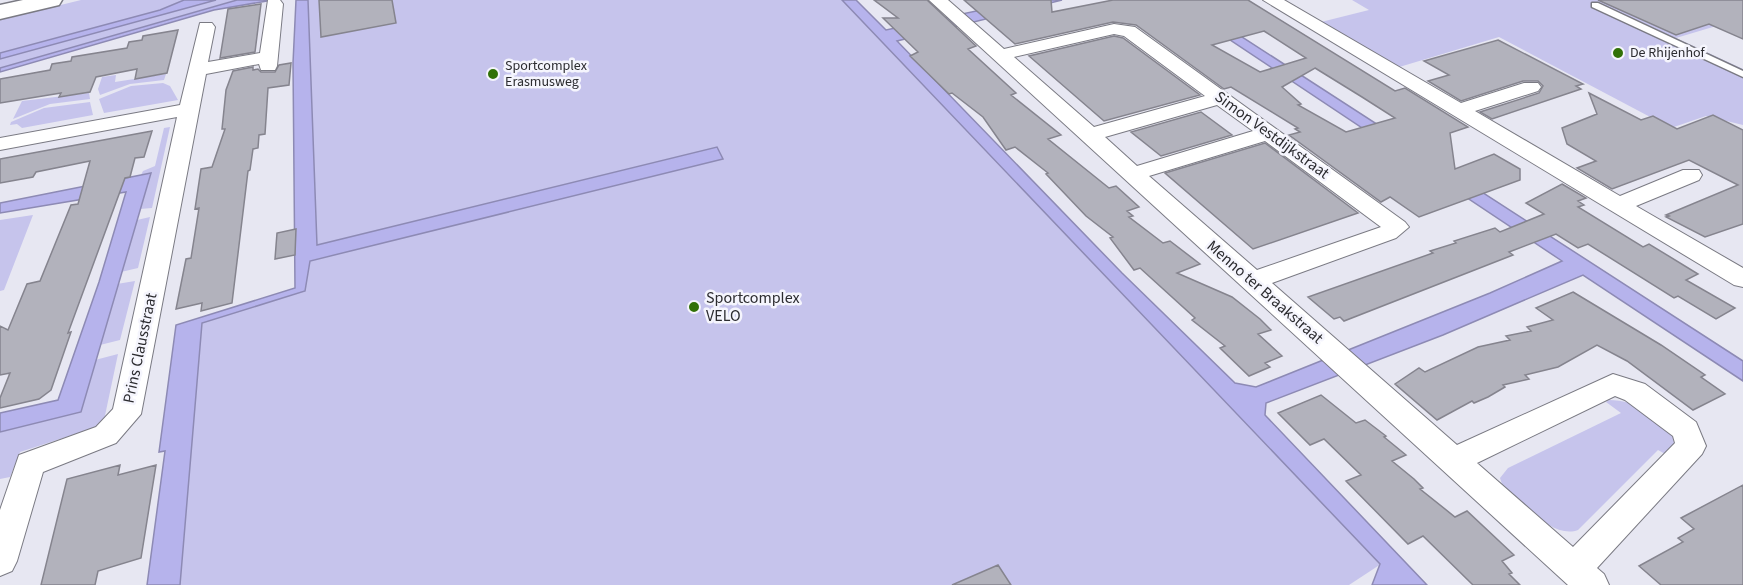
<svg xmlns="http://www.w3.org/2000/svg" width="1743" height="585" viewBox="0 0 1743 585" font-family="'Source Sans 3',sans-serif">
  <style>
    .green { fill: #c6c4ec }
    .water { fill: #b6b3ec; stroke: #8d8ab4; stroke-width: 1.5 }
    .building { fill: #b2b2bc; stroke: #85848e; stroke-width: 1.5; fill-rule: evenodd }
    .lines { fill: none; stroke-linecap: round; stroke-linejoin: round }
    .lane-casing { stroke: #7a7a83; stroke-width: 3 }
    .street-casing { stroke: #7a7a83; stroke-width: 2 }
    .secondary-casing { stroke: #7a7a83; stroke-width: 3 }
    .lane { fill: #fff; fill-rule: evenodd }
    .street { fill: #fff; fill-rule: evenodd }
    .secondary { fill: #fff; fill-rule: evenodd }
    .poi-dot { fill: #317107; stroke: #f5f5fd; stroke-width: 2 }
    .labels { text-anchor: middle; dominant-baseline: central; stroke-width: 5; stroke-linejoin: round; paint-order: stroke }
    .far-poi-label { font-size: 14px; fill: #2c2c30; stroke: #f5f5fd; text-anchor: start }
    .street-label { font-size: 16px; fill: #2c2c30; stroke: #f5f5fd }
    .poi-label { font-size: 16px; fill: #2c2c30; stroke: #f5f5fd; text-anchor: start }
  </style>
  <rect width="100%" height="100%" fill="#e7e7f2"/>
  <path class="green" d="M 81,0 L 184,0 L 160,10 L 0,53 L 0,20 Z
    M 216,0 L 236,0 L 0,68 L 0,59 Z
    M 308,0 L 842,0 L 1381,564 L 1349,585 L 180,585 L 202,323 L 304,291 L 310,261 L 723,159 L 717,147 L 317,245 Z
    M 1352,0 L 1743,0 L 1743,18 L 1676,38 L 1743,69 L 1743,125 L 1706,116 L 1671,128 L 1499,37 L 1396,68 L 1321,22 L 1369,10 Z
    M 166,74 L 164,80 L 130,84 L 100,95 L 98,89 L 102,77 L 116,75 L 115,82 Z
    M 163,83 L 170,86 L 178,100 L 104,113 L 99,99 L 131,86 Z
    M 89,93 L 90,99 L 50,104 L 13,119 L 22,101 Z
    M 90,102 L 93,115 L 22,128 L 17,124 L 10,125 L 11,122 L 44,108 Z
    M 170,127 L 152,208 L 140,209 L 151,174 L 141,175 L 143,171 L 155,166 L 164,128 Z
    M 33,215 L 4,290 L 0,291 L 0,220 Z
    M 150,217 L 138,268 L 121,272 L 137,220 Z
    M 135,281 L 120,340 L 100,345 L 117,284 Z
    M 118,354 L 103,425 L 20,452 L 10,477 L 0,479 L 0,432 L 81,412 L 95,360 Z
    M 1609,400 C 1635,400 1677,417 1674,448 L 1667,455 L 1658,450 L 1578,530 C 1553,540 1521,501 1502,484 L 1500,478 L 1508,468 L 1621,413 L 1606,402 Z"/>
  <path class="water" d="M 184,0 L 216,0 L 0,59 L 0,53 L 160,10 Z
    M 237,0 L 273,0 L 214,10 L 0,72 L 0,68 Z
    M 296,0 L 308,0 L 317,245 L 717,147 L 723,159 L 310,261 L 305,291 L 202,323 L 180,585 L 147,585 L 165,451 L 159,452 L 176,325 L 295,288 L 293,63 Z
    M 842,0 L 856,0 L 886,30 L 1029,0 L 1062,0 L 897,41 L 1122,273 L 1235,383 L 1256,387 L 1490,293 L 1562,261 L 1170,0 L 1185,0 L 1743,361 L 1743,381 L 1583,275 L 1443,335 L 1266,403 L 1265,415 L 1427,585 L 1372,585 L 1380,564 Z
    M 151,173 L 81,412 L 0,432 L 0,413 L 58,400 L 99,282 L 126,192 L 0,213 L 0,203 Z"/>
  <path class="building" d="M 319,0 L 392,0 L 396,23 L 321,37 Z
    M 874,0 L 927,0 L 976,46 L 968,49 L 1016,93 L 1011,95 L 1061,135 L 1048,139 L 1109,188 L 1116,186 L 1139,207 L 1127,211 L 1133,216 L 1129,217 L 1163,243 L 1170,241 L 1200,264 L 1177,273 L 1232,297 L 1260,319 L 1271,330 L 1258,334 L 1282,356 L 1265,363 L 1270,367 L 1249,376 L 1220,348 L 1225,346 L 1192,320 L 1195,318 L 1140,268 L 1134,270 L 1110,238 L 1113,237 L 1086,216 L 1046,174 L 1048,173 L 1015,147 L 1006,150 L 983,117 L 952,93 L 949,94 L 910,56 L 918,52 L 883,18 L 898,18 Z
    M 964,0 L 1051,0 L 1052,12 L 1113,0 L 1248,0 L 1395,91 L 1405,88 L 1468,127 L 1450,133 L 1455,169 L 1494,154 L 1520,169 L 1520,180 L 1419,217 L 1390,197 L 1381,202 L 1289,135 L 1300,132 L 1295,129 L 1298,128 L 1231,87 L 1224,89 L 1136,25 L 1113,22 L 1015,44 ZM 1264,31 L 1306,58 L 1260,72 L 1212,45 ZM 1315,68 L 1362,97 L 1395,118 L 1346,132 L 1298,105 L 1301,104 L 1282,87 Z
    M 1598,0 L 1743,0 L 1743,39 L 1709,24 L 1676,35 Z
    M 261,4 L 255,52 L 220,58 L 228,9 Z
    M 178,30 L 167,73 L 135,79 L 137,69 L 96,77 L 90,92 L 59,97 L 61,93 L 0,103 L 0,79 L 50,70 L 52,64 L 71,61 L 72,57 L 127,48 L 129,42 L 142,40 L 143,36 Z
    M 1114,36 L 1123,38 L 1200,95 L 1104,121 L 1029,56 Z
    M 1498,40 L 1583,84 L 1576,86 L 1581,89 L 1492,119 L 1480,112 L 1539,93 L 1543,86 L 1538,81 L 1523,81 L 1461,101 L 1428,81 L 1449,75 L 1424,61 Z
    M 291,63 L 289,85 L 268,88 L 265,134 L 259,135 L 258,148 L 253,149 L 250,170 L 248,171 L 232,303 L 201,311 L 202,303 L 176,309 L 186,259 L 191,258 L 199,208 L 195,209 L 201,169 L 212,167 L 225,129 L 222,129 L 226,90 L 233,71 L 253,67 L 253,70 L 258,69 L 261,72 L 275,72 L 279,65 Z
    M 1589,93 L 1641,120 L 1653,116 L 1677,129 L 1713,115 L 1743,130 L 1743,224 L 1705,237 L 1666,217 L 1669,216 L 1666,215 L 1738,185 L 1689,160 L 1612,189 L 1577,168 L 1596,161 L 1567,144 L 1562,128 L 1597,114 Z
    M 1201,112 L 1232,135 L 1161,156 L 1131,132 Z
    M 152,131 L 144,157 L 135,158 L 130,177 L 125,178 L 68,333 L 71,332 L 51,390 L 39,399 L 0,408 L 0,398 L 10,373 L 0,375 L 0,326 L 8,330 L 27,284 L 40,281 L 71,205 L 78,204 L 90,161 L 36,172 L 33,177 L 0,183 L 0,159 Z
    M 1265,143 L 1358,213 L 1253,249 L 1165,173 Z
    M 1562,184 L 1586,198 L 1578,201 L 1584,205 L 1578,207 L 1643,247 L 1649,244 L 1698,274 L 1686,280 L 1735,308 L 1716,319 L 1678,296 L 1674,298 L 1588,244 L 1578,248 L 1556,234 L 1509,252 L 1513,255 L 1344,321 L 1340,317 L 1334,319 L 1308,297 L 1433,253 L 1430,251 L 1456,243 L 1454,241 L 1495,228 L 1500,232 L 1544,214 L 1526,203 Z
    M 296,229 L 295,255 L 275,259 L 277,233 Z
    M 1573,292 L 1661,345 L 1705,375 L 1701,377 L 1725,394 L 1693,410 L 1627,361 L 1597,345 L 1558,367 L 1525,375 L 1529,379 L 1503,385 L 1505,387 L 1488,397 L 1474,403 L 1472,401 L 1437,420 L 1395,384 L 1419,368 L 1425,372 L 1478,347 L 1510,340 L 1506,336 L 1531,331 L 1527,327 L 1553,320 L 1536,308 Z
    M 1321,395 L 1356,423 L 1365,420 L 1386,436 L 1384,437 L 1406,455 L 1392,461 L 1414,479 L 1423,488 L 1420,489 L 1455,517 L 1467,511 L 1514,555 L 1502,561 L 1512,573 L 1509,574 L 1520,585 L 1473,585 L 1423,536 L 1408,544 L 1346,481 L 1361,475 L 1324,439 L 1310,445 L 1278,413 Z
    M 120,465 L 118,475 L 156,465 L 141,558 L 98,571 L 95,585 L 41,585 L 67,479 Z
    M 1743,485 L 1743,585 L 1661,585 L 1639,566 L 1683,542 L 1678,538 L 1694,529 L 1681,518 Z
    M 998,565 L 1011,585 L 952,585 Z"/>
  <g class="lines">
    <defs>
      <path id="lane" d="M 1592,3 L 1598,3 L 1743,71 L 1743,77 L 1592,7 Z"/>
      <path id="street" d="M 268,0 L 280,0 L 283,4 L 277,66 L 275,70 L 261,70 L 259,64 L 206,74 L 141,414 L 116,443 L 43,472 L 17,561 L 12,571 L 0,576 L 0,510 L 19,455 L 96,427 L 113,409 L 177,117 L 0,150 L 0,138 L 180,105 L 200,23 L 212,23 L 215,27 L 208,62 L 260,53 Z
        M 929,0 L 948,0 L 1004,49 L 1114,24 L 1135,27 L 1405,222 L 1409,227 L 1396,238 L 1272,283 L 1457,445 L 1613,374 L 1645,384 L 1696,422 L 1706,446 L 1702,454 L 1597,568 L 1604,574 L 1609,585 L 1568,585 ZM 1114,34 L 1124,36 L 1205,96 L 1094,127 L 1014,57 ZM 1217,105 L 1253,131 L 1137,166 L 1105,137 ZM 1265,141 L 1381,227 L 1257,270 L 1149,176 ZM 1615,396 L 1625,400 L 1673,436 L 1675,443 L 1573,547 L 1477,463 Z
        M 1263,0 L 1284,0 L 1461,103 L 1524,83 L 1538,83 L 1541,87 L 1538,91 L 1475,111 L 1620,196 L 1683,170 L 1699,170 L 1702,175 L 1699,180 L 1636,206 L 1743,268 L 1743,287 L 1734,285 Z"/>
      <path id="secondary" d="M 23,0 L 62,0 L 59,5 L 0,19 L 0,5 Z"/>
    </defs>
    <use href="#lane" class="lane-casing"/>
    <use href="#street" class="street-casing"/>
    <use href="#secondary" class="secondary-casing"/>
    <use href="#lane" class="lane"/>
    <use href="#street" class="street"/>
    <use href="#secondary" class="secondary"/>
  </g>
  <g class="poi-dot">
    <circle cx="1618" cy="53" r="6"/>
    <circle cx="493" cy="74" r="6"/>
    <circle cx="694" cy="307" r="6"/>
  </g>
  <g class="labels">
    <g class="far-poi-label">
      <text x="1630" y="53">De Rhijenhof</text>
      <text x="505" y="66">Sportcomplex<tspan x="505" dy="16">Erasmusweg</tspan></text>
    </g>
    <g class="street-label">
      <text transform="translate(1272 135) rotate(36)">Simon Vestdijkstraat</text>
      <text transform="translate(1265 292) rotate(41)">Menno ter Braakstraat</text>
      <text transform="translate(140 348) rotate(-78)">Prins Clausstraat</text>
    </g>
    <g class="poi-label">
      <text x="706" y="298">Sportcomplex<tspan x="706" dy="18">VELO</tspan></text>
    </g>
  </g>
</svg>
